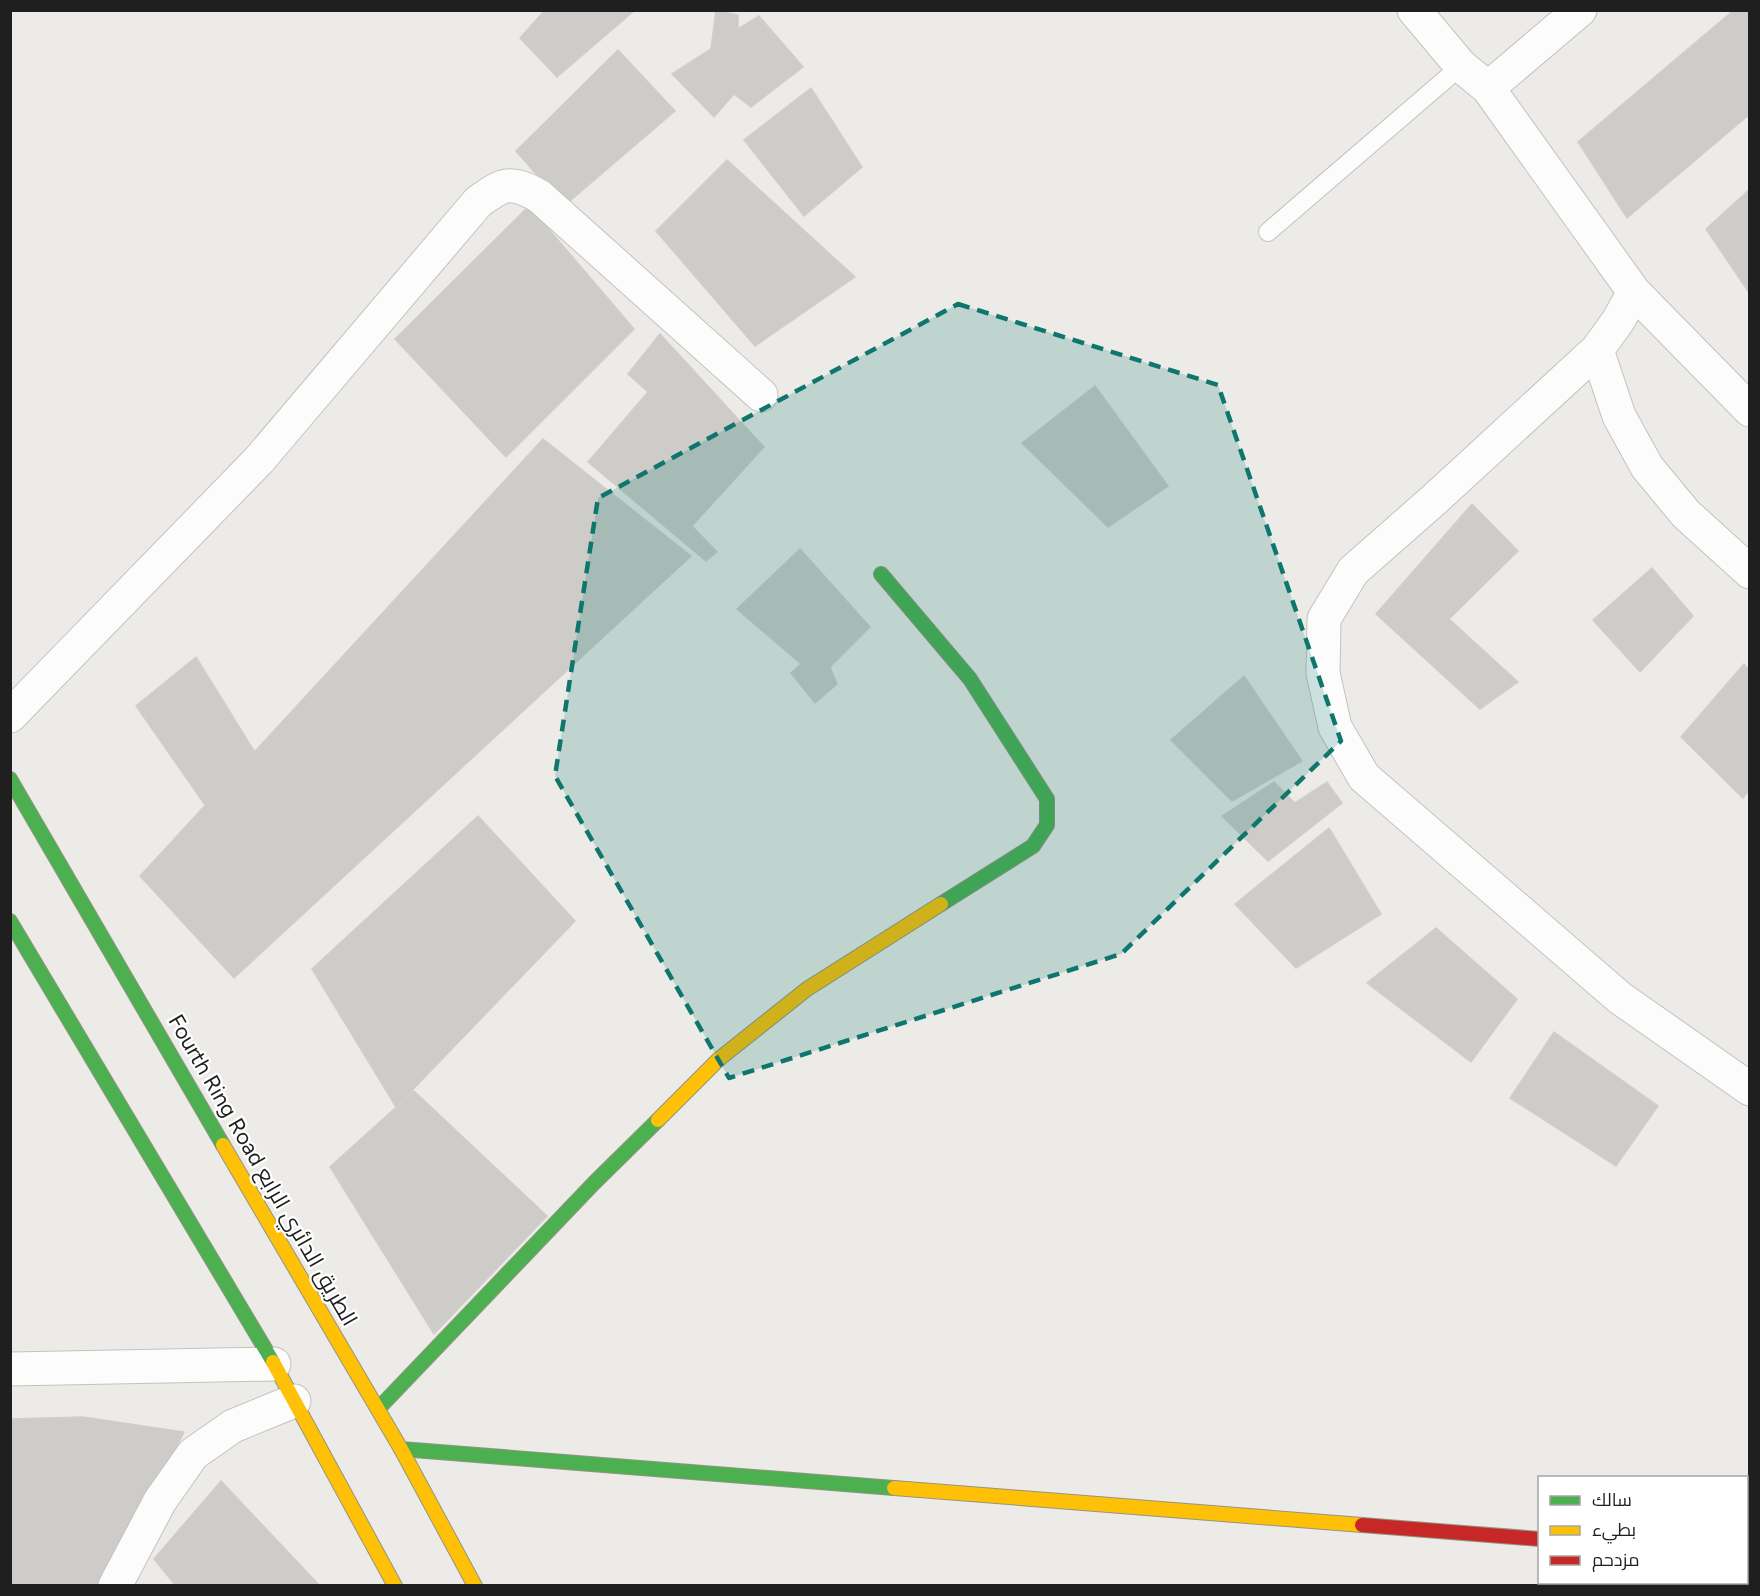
<svg xmlns="http://www.w3.org/2000/svg" width="1760" height="1596" viewBox="0 0 1760 1596" font-family="Figtree,Cairo,sans-serif">
  <style>
    .building { fill: #ceccc9; stroke: #d0cdca; stroke-width: 1.5 }
    .lines { fill: none; stroke-linecap: round; stroke-linejoin: round }
    .lane-casing { stroke: #c3c2c0; stroke-width: 20 }
    .street-casing { stroke: #c3c2c0; stroke-width: 35 }
    .fast-casing { stroke: #939582; stroke-width: 16 }
    .slow-casing { stroke: #939582; stroke-width: 16 }
    .jam-casing { stroke: #939582; stroke-width: 16 }
    .lane { stroke: #fcfcfc; stroke-width: 18 }
    .street { stroke: #fcfcfc; stroke-width: 33 }
    .fast { stroke: #4caf50; stroke-width: 14 }
    .slow { stroke: #ffc107; stroke-width: 14 }
    .jam { stroke: #c62828; stroke-width: 14 }
    .marked { fill: #0f766e; fill-opacity: 0.2; stroke: #0f766e; stroke-width: 4.5; stroke-dasharray: 12 8; stroke-linejoin: round }
    .labels { text-anchor: middle; dominant-baseline: central; stroke-width: 4.5; stroke-linejoin: round; paint-order: stroke }
    .street-label { font-size: 22px; fill: #1f1f1f; stroke: #fff }
  </style>
  <rect width="100%" height="100%" fill="#edebe8"/>
  <path class="building" d="M 545,10 L 635,10 L 557,77 L 520,38 Z
    M 716,10 L 738,15 L 738,29 L 759,16 L 803,67 L 751,107 L 734,94 L 714,117 L 672,74 L 711,49 Z
    M 1734,10 L 1750,10 L 1750,114 L 1627,218 L 1578,142 Z
    M 618,50 L 675,111 L 564,206 L 516,151 Z
    M 811,88 L 862,167 L 804,216 L 744,140 Z
    M 727,160 L 855,277 L 755,346 L 656,231 Z
    M 1750,189 L 1750,294 L 1706,229 Z
    M 529,206 L 634,329 L 506,457 L 395,339 Z
    M 660,334 L 764,447 L 692,526 L 717,552 L 706,561 L 588,462 L 648,392 L 628,374 Z
    M 1095,386 L 1168,486 L 1108,527 L 1022,443 Z
    M 543,439 L 691,556 L 234,978 L 140,876 Z
    M 1472,504 L 1518,551 L 1449,619 L 1518,682 L 1480,709 L 1376,614 Z
    M 800,549 L 870,627 L 830,667 L 837,684 L 815,703 L 791,673 L 801,664 L 737,609 Z
    M 1652,568 L 1693,616 L 1640,672 L 1593,620 Z
    M 196,657 L 254,751 L 205,805 L 136,706 Z
    M 1744,664 L 1750,671 L 1750,789 L 1743,798 L 1681,737 Z
    M 1244,676 L 1302,761 L 1232,801 L 1171,740 Z
    M 1274,782 L 1295,803 L 1327,782 L 1342,803 L 1268,861 L 1222,816 Z
    M 478,816 L 575,921 L 396,1107 L 312,969 Z
    M 1329,828 L 1381,914 L 1296,968 L 1235,904 Z
    M 1436,928 L 1517,999 L 1471,1062 L 1367,983 Z
    M 1554,1032 L 1658,1106 L 1616,1166 L 1510,1098 Z
    M 414,1091 L 547,1216 L 434,1334 L 330,1167 Z
    M 83,1417 L 184,1432 L 104,1586 L 10,1586 L 10,1419 Z
    M 221,1481 L 320,1586 L 176,1586 L 154,1559 Z"/>
  <g class="lines">
    <defs>
      <path id="lane" d="M 1268,232 L 1461,66"/>
      <path id="street" d="M 1414,10 L 1461,66 L 1488,88 L 1634,292 L 1750,410
        M 1488,88 L 1580,10
        M 1634,292 L 1618,321 L 1597,350 L 1436,498 L 1353,571 L 1324,619 L 1323,673 L 1335,727 L 1364,777 L 1620,998 L 1750,1089
        M 1597,350 L 1619,416 L 1647,467 L 1686,514 L 1750,572
        M 10,716 L 259,460 L 478,202 C 504,183 510,180 539,196 L 761,395
        M 10,1369 L 274,1364
        M 1746,1563 L 1750,1563
        M 115,1586 L 160,1501 L 193,1454 L 233,1426 L 294,1401"/>
      <path id="fast" d="M 881,574 L 970,679 L 1047,799 L 1047,825 L 1033,846 L 941,904
        M 10,779 L 223,1145
        M 10,921 L 273,1362
        M 378,1409 L 594,1183 L 658,1120
        M 401,1449 L 894,1488"/>
      <path id="slow" d="M 658,1120 L 719,1059 L 807,989 L 941,904
        M 223,1145 L 401,1449 L 475,1586
        M 273,1362 L 395,1586
        M 894,1488 L 1362,1525"/>
      <path id="jam" d="M 1362,1525 L 1540,1539"/>
    </defs>
    <use href="#lane" class="lane-casing"/>
    <use href="#street" class="street-casing"/>
    <use href="#fast" class="fast-casing"/>
    <use href="#slow" class="slow-casing"/>
    <use href="#jam" class="jam-casing"/>
    <use href="#lane" class="lane"/>
    <use href="#street" class="street"/>
    <use href="#fast" class="fast"/>
    <use href="#slow" class="slow"/>
    <use href="#jam" class="jam"/>
  </g>
  <path class="marked" d="M 958,304 L 1218,385 L 1341,741 L 1121,954 L 729,1078 L 555,776 L 598,498 Z"/>
  <g class="labels">
    <g class="street-label">
      <text transform="translate(263 1170) rotate(60)">Fourth Ring Road الطريق الدائري الرابع</text>
    </g>
  </g>
  <rect width="1760" height="1596" fill="none" stroke="#1f1f1f" stroke-width="24"/>
  <rect x="1538" y="1476" width="210" height="108" fill="#ffffff" stroke="#a5a5a5" stroke-width="1.5"/>
  <rect x="1550" y="1496" width="30" height="9" fill="#4caf50" stroke="#a5a5a5" stroke-width="1.5"/>
  <text x="1592" y="1506" font-size="18" fill="#1f1f1f">سالك</text>
  <rect x="1550" y="1526" width="30" height="9" fill="#ffc107" stroke="#a5a5a5" stroke-width="1.5"/>
  <text x="1592" y="1536" font-size="18" fill="#1f1f1f">بطيء</text>
  <rect x="1550" y="1556" width="30" height="9" fill="#c62828" stroke="#a5a5a5" stroke-width="1.5"/>
  <text x="1592" y="1566" font-size="18" fill="#1f1f1f">مزدحم</text>
</svg>
